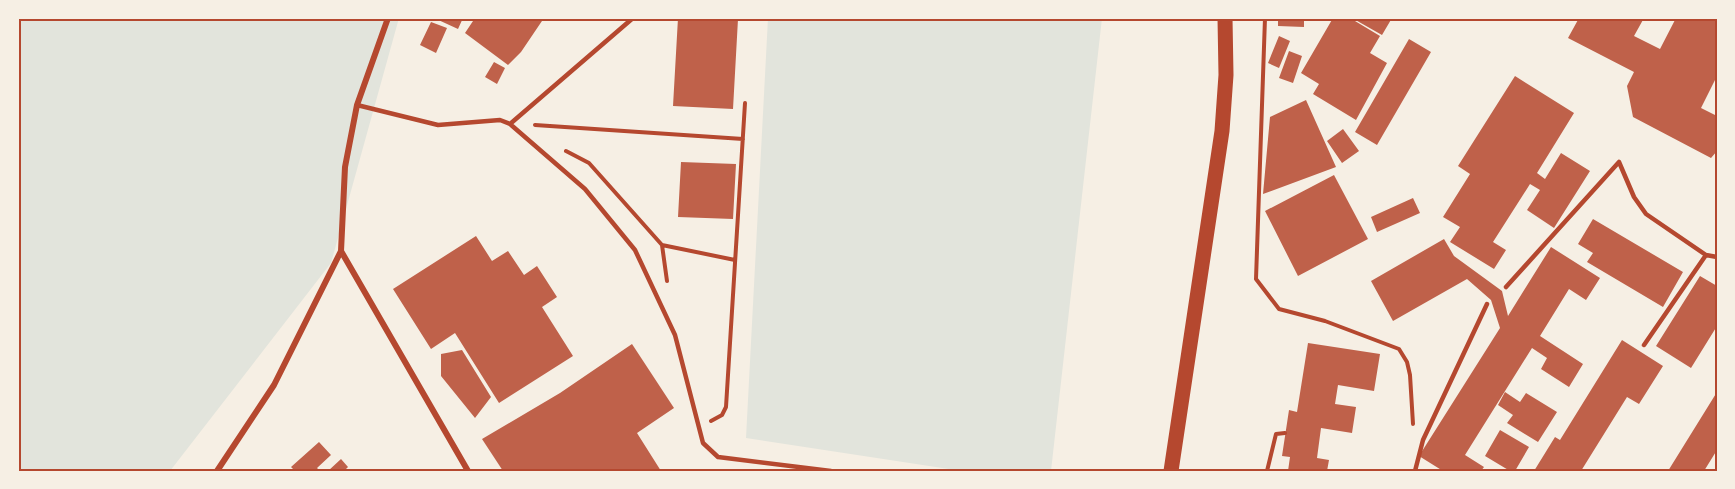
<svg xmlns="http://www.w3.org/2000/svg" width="1735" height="489" viewBox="0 0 1735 489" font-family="Barlow,sans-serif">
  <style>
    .green { fill: #e2e4dc }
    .building { fill: #bf614a }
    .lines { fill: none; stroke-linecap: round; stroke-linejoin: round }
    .path { stroke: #b5482f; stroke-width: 4 }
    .service { stroke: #b5482f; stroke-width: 4.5 }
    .minor { stroke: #b5482f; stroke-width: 6 }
    .primary { stroke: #b5482f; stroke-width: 15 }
    .neatline { fill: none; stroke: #b5482f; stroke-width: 2 }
  </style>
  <rect width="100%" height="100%" fill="#f6efe4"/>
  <path class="green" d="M 18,18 L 399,18 L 331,263 L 170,471 L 18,471 Z
    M 768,18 L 1102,18 L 1051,471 L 962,471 L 746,438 Z"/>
  <path class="building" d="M 434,18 L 463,18 L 458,29 Z
    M 475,18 L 544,18 L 521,52 L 508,65 L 465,33 Z
    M 678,18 L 738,19 L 733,109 L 673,106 Z
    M 1278,18 L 1304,18 L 1304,27 L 1278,26 Z
    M 1333,18 L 1350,18 L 1380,36 L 1370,53 L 1387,63 L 1356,120 L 1313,94 L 1319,84 L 1301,73 Z
    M 1352,18 L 1392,18 L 1382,35 Z
    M 1579,18 L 1644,18 L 1634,36 L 1660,49 L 1676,18 L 1717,18 L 1717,76 L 1701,108 L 1717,116 L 1717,151 L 1711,158 L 1633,117 L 1627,86 L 1634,72 L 1568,38 Z
    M 431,22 L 447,28 L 436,53 L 420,45 Z
    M 1279,36 L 1290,41 L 1279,68 L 1268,63 Z
    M 1409,39 L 1431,52 L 1377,145 L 1355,132 Z
    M 1289,51 L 1302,56 L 1293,83 L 1279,78 Z
    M 494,62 L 505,68 L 497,84 L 485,77 Z
    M 1515,76 L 1574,113 L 1537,173 L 1545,179 L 1561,153 L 1590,171 L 1554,228 L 1527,210 L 1540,190 L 1530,184 L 1493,242 L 1506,250 L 1494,269 L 1450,242 L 1460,227 L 1443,217 L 1470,174 L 1458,166 Z
    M 1306,100 L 1336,167 L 1263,194 L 1270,117 Z
    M 1343,129 L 1359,151 L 1342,163 L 1327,141 Z
    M 681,162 L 736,164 L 733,219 L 678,217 Z
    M 1334,175 L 1368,239 L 1298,276 L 1265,211 Z
    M 1413,198 L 1420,213 L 1377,232 L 1371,217 Z
    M 1593,219 L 1683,272 L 1663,307 L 1587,262 L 1593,253 L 1578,244 Z
    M 476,236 L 492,261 L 508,251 L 524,275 L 537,266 L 557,297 L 542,307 L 573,356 L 499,403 L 455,333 L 431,349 L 393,289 Z
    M 1444,239 L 1454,256 L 1502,291 L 1508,316 L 1551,247 L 1600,278 L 1586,300 L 1569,289 L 1540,336 L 1583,364 L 1569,387 L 1541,369 L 1547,358 L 1532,348 L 1465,455 L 1484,467 L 1481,471 L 1443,471 L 1419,456 L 1500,328 L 1491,300 L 1467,279 L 1393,321 L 1371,281 Z
    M 1700,276 L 1717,286 L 1717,326 L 1691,368 L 1656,346 Z
    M 1622,340 L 1663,366 L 1639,404 L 1627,397 L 1581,471 L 1534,471 L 1555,437 L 1560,440 Z
    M 1308,343 L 1380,354 L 1374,391 L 1338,385 L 1335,404 L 1356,407 L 1352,433 L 1321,428 L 1317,458 L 1329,460 L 1327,471 L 1288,471 L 1290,457 L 1282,456 L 1289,410 L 1297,412 Z
    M 632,344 L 674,408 L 637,433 L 661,471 L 503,471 L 482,439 L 560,393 Z
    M 462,350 L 491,397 L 475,418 L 441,376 L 441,354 Z
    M 1505,392 L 1520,402 L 1526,393 L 1557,412 L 1538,442 L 1507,423 L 1513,415 L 1498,405 Z
    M 1717,392 L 1717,450 L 1704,471 L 1668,471 Z
    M 1500,430 L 1529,447 L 1515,471 L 1510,471 L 1485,456 Z
    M 319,442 L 331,455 L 317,468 L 320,471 L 295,471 L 291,467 Z
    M 341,459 L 348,467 L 344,471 L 328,471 Z"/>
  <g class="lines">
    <path class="path" d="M 1265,18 L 1256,279 L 1279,309 L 1325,321 L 1399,349 L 1407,362 L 1410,375 L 1413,424
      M 535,125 L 743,139
      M 566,151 L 589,163 L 662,245 L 667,281
      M 662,245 L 735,260
      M 711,421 L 722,415 L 726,407 L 745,103
      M 1267,471 L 1276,434 L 1285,433"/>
    <path class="service" d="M 357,105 L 438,125 L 500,120 L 510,124 L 585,189 L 635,250 L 675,335 L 703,443 L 718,457 L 831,471
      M 510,124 L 633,18
      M 1506,287 L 1619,162 L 1634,197 L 1646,214 L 1706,255 L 1717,257
      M 1644,345 L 1706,255
      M 1415,471 L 1423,440 L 1487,304"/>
    <path class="minor" d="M 388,18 L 357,105 L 345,167 L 341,251 L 468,471
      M 217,471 L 274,385 L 341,251"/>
    <path class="primary" d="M 1171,471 L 1222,131 L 1226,75 L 1225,18"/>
  </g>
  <rect width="1735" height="489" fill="none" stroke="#f6efe4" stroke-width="39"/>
  <rect x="20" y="20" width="1696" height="450" class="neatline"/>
</svg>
